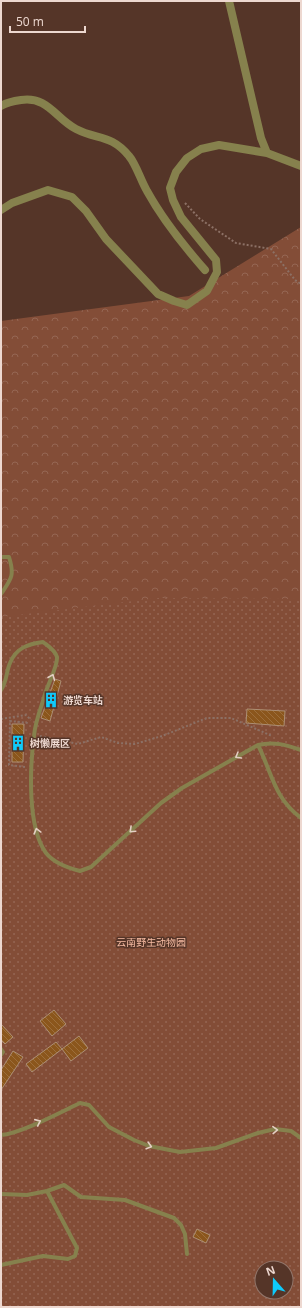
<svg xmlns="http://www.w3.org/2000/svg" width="302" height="1308" viewBox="0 0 302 1308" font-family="'Open Sans','Noto Sans SC',sans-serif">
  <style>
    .forest { fill: url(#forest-crowns); fill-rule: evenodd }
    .park { fill: url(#park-dots); fill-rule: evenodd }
    .building { fill: url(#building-back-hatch); stroke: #ad8f75 }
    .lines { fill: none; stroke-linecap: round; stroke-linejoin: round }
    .path { stroke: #8c7065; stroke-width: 2; stroke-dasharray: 2 2; stroke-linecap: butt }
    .service { stroke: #86814d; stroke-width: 4 }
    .minor { stroke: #86814d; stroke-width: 8 }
    .oneway { stroke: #e3cfc3 }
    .labels { text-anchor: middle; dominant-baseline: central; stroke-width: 3; stroke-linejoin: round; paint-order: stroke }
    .poi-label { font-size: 10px; font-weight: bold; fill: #edd8d0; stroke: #553528; text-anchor: start }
    .park-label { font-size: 10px; fill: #f8bca3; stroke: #553528 }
  </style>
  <defs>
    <pattern id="forest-crowns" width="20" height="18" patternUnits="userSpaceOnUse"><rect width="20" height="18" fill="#834d37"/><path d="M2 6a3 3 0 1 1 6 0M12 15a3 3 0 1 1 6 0" fill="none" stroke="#956653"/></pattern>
    <pattern id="park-dots" width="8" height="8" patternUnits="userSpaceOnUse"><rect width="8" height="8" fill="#834d37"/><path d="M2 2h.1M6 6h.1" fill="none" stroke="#956653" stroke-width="1.8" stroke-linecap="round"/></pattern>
    <pattern id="building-back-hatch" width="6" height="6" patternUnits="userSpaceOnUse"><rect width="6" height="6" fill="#8b561c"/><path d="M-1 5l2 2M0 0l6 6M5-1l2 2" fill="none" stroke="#9c6e3c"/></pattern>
  </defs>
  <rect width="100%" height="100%" fill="#553528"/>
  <path class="forest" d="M 301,227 L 301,1307 L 78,1307 L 1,977 L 1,321 L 189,296 ZM 262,1268 L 286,1268 L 286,1292 L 262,1292 Z"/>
  <path class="park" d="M 158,598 L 301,599 L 301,1307 L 1,1307 L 1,617 ZM 262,1268 L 286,1268 L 286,1292 L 262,1292 Z"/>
  <path class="building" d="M 55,679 L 61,681 L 50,721 L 41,718 Z
    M 247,709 L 285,711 L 284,726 L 246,723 Z
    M 12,724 L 24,724 L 23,762 L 12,762 Z
    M 54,1010 L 66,1024 L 52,1036 L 40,1021 Z
    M 1,1024 L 13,1037 L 5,1044 L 1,1040 Z
    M 79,1036 L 88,1048 L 71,1061 L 62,1049 Z
    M 56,1042 L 62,1049 L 32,1072 L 26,1064 Z
    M 13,1051 L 23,1057 L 1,1090 L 1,1070 Z
    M 197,1229 L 210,1235 L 206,1243 L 193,1237 Z"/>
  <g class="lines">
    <path class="path" d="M 185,203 L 200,219 L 236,243 L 271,249 L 295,280 L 301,284
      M 1,719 L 26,715 L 31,720
      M 40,736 L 78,744 L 101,737 L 118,743 L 135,744 L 162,736 L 207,718 L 231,718 L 272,736
      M 25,767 L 9,765 L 10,721 L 29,723"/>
    <path class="service" d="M 1,557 L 9,557 C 15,576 11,579 1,594
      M 1,690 C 7,682 6,672 10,663 C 16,648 28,644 43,642 C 48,646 55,650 57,657 C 58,667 46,687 44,698 C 40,710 35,723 34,736 C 30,767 27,827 46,853 C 54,863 68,868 80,871 L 91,867 L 161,803 L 182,788 L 258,745 C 274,741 286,745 301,750
      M 258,745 C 272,773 274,798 301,818
      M 1,1049 L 3,1052 L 1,1055
      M 1,1135 C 20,1134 61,1112 80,1103 L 89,1105 L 109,1127 L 134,1140 L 149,1146 L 180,1152 L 216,1148 L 258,1133 L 275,1129 L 291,1131 L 301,1138
      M 1,1194 L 27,1195 L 47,1191 L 64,1185 L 81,1197 L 125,1200 L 174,1218 L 181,1225 L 185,1234 L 187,1254
      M 1,1265 L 43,1256 L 68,1259 L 75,1256 L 77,1248 L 47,1191"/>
    <path class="minor" d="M 229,1 L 261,138 L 267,153 L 301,166
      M 1,106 C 7,102 14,101 21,100 C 48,96 55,118 76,129 C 97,140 111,134 129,156 C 136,164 141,181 147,191 C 163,220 183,245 205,270
      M 1,210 L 12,203 L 48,190 L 72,197 L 86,211 L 106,239 L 158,294 L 174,301 L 187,305 L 207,291 L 217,272 L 216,260 L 181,217 L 173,200 L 170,188 L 176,172 L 187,158 L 201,149 L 219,145 L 267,153"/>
  </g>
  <defs><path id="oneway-chevron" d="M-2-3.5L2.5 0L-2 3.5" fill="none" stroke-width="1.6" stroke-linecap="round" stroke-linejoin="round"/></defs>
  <g class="oneway">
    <use href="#oneway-chevron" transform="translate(52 677) rotate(-68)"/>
    <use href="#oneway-chevron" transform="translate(238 756) rotate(150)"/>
    <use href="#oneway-chevron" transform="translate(132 830) rotate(137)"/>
    <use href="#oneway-chevron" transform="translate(37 831) rotate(-105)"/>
    <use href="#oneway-chevron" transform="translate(38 1122) rotate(-24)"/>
    <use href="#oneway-chevron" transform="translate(275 1130) rotate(-2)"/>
    <use href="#oneway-chevron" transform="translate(149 1146) rotate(16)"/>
  </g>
  <defs>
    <symbol id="building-bare" viewBox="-9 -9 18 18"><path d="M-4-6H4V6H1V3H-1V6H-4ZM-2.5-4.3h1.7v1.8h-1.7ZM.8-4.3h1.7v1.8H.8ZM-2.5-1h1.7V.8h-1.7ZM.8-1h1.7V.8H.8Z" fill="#0fcafa" stroke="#553528" stroke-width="2.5" paint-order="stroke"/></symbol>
  </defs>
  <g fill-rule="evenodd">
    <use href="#building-bare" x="40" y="689" width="22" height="22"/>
    <use href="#building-bare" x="7" y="732" width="22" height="22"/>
  </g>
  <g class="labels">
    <g class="poi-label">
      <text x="63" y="700">游览车站</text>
      <text x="30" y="743">树懒展区</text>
    </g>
    <g class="park-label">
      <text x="151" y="942">云南野生动物园</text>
    </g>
  </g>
  <rect width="302" height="1308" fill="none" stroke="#edd8d0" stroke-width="4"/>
  <g transform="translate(274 1280) rotate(340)"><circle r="19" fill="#553528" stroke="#92766b"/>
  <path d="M0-3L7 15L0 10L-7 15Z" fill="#0fcafa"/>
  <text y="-6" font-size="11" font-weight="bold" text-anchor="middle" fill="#edd8d0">N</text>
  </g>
  <path d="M10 26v6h75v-6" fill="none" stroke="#edd8d0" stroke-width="2"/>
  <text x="16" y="26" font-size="12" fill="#edd8d0" stroke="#553528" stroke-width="3" paint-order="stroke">50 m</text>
</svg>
